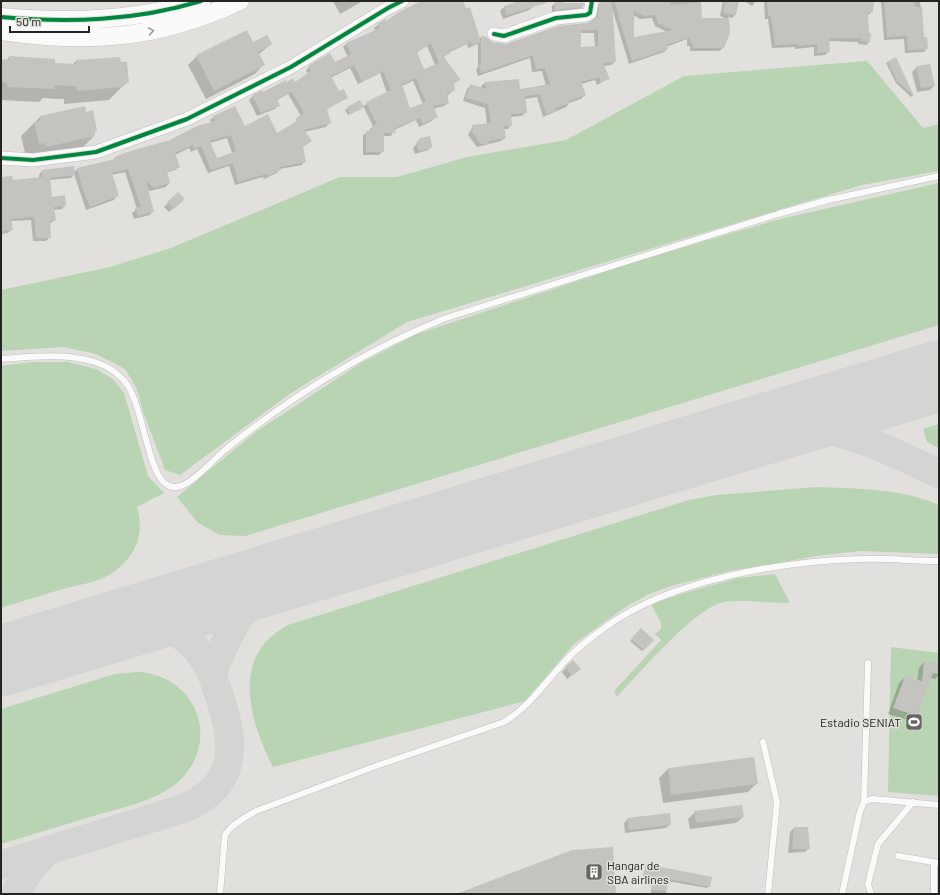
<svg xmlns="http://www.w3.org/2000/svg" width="940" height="895" viewBox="0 0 940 895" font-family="Barlow,sans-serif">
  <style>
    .green { fill: #b9d4b3 }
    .shadow { fill: #0003; fill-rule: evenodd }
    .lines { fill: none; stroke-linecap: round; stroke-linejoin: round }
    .taxiway { stroke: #d4d4d2; stroke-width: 29 }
    .runway { stroke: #d4d4d2; stroke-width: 71 }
    .building { fill: #c4c3c0; fill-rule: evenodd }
    .lane-casing { stroke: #c0bebc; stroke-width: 7 }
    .street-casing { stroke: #c0bebc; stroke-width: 14 }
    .secondary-casing { stroke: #c0bebc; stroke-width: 19 }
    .lane { stroke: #fafafa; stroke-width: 6 }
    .street { stroke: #fafafa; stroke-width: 13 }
    .secondary { stroke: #fafafa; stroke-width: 18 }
    .cycleway-casing { stroke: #e2e1db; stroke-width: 6 }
    .cycleway { stroke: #00873e; stroke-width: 4 }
    .oneway { stroke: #9a9a98 }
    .labels { text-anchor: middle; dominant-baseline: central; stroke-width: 3; stroke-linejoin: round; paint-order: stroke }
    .poi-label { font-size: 12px; fill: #242421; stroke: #e2e1db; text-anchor: end }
  </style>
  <rect width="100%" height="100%" fill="#e1e0dc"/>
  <path class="green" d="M 867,61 L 923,128 L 939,124 L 939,171 L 862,185 L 407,322 L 291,393 L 180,475 L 165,470 L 144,414 L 136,387 L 125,369 L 96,354 L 64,347 L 1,351 L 1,290 L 110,267 L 171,248 L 340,177 L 397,177 L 467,157 L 566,140 L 684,76 Z
    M 939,183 L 939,325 L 245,536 L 220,535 L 198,523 L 177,497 L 257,431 L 361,363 L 417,334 L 650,257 L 780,219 Z
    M 32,362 L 67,362 L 96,369 L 113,379 L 124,393 L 148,476 L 164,493 L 137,507 C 146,537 133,561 107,576 C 95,583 76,585 63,589 C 42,595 22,601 1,608 L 1,366 Z
    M 939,424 L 939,448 L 927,442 L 923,429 Z
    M 816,487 C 854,488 904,489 939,505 L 939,554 L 861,551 L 823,555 L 729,571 L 671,586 L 647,595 L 624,608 L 574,644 L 525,701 L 273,767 C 249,720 230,655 288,625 L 689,500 L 716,495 Z
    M 775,574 L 789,601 L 788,603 C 767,603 744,599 724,602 C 694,608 639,674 617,697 L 614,691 L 661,640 L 655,634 L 661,629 L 661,623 L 651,604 L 691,591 L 738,578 Z
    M 891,647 L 939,653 L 939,796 L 888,792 Z
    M 138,672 C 161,673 184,686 194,707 C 208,734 198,768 173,786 C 152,801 125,807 100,814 C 67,824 34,834 1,844 L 1,709 L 115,674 Z"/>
  <path class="shadow" d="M 333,1 L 363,1 L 340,14 Z
    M 423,1 L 462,1 L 479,40 L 481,37 L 492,43 L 506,45 L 587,24 L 594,20 L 597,7 L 600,3 L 610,3 L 607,1 L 700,1 L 701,19 L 727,19 L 720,16 L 723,1 L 738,1 L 735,15 L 732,18 L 728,17 L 729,33 L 723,48 L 719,51 L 690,51 L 690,46 L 687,46 L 687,39 L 666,47 L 667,49 L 664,52 L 629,64 L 612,8 L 615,62 L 611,65 L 603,66 L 609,78 L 597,85 L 595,80 L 581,84 L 585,95 L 581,99 L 569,103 L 566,107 L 543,117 L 537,97 L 525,99 L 526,112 L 522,116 L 510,117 L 511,125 L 508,129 L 504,129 L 505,138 L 501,141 L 477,147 L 468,135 L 473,126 L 487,124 L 485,108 L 463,101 L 467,89 L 471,85 L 482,89 L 481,86 L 485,83 L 519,90 L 546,86 L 542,71 L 532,72 L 530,58 L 478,76 L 476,69 L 478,67 L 478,44 L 468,48 L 467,44 L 448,53 L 443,58 L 459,80 L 453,84 L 454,90 L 447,96 L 448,103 L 444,106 L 433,109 L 436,117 L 432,121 L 419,127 L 416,120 L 394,130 L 391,136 L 383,136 L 383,151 L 379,155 L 363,155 L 363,135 L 369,131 L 373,126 L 363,106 L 387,93 L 380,73 L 358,84 L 350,68 L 330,78 L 339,92 L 347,97 L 326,110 L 329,123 L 326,127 L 304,132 L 307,144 L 302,148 L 305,161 L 302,165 L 280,169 L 277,173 L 264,179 L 263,177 L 235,185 L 229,166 L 208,173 L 197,149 L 191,152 L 189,148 L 175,155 L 179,167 L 175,170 L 166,173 L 169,183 L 166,187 L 150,191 L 147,189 L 153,211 L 150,215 L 134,219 L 132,213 L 137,209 L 125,172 L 111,175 L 117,196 L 114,200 L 86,210 L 74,174 L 71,178 L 49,180 L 51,198 L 65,205 L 62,209 L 54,210 L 55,220 L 49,224 L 50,237 L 46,241 L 33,241 L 31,220 L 10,221 L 12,229 L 8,233 L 1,234 L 1,179 L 12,181 L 39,179 L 39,175 L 42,171 L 74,172 L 77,169 L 112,161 L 115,158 L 170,141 L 211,123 L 210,120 L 214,117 L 245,127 L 277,135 L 293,124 L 301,116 L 288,94 L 277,100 L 278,105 L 275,109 L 257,116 L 249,100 L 253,96 L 287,83 L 295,84 L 308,74 L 306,70 L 309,67 L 335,63 L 348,57 L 343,47 L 346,44 L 376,31 L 374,28 L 378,25 L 385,23 ZM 633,15 L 640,19 L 652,18 L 655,26 L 667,32 L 633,38 ZM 580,33 L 594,33 L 595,47 L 580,48 ZM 427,46 L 435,65 L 424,70 L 416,53 ZM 413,81 L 423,104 L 409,110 L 402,86 ZM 227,138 L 232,153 L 217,159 L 210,143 Z
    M 523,1 L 532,1 L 534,6 L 529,10 L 503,19 L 500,11 L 504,7 Z
    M 744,1 L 756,1 L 752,6 Z
    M 764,1 L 873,1 L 872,12 L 867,16 L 869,42 L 866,45 L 858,44 L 858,42 L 828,41 L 828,52 L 825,55 L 814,56 L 814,47 L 795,49 L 795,47 L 772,48 L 768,19 L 765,19 Z
    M 881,1 L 920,1 L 923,38 L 927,48 L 924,52 L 905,53 L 904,39 L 884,40 Z
    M 555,3 L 563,4 L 582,7 L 578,10 L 552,13 L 552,6 Z
    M 252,43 L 271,44 L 258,55 L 263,65 L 255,74 L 206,99 L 188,65 L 197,56 Z
    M 9,57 L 72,65 L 76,61 L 127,82 L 109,100 L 64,104 L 64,99 L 57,99 L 43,98 L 39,102 L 1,100 L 1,60 L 6,61 Z
    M 895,58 L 913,95 L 911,97 L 896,83 L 886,63 Z
    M 917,67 L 934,86 L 930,90 L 917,92 L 912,72 Z
    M 359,101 L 361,109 L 348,115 L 345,110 Z
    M 86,113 L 96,130 L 94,133 L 94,136 L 81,149 L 26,157 L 21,136 L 40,117 Z
    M 429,137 L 432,146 L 428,150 L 415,154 L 413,148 L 421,139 Z
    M 178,193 L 184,199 L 169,212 L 164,207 Z
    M 641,630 L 652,640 L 642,651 L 630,641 Z
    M 573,661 L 575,673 L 567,679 L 562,672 Z
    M 924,662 L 939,664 L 939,675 L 935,679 L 930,678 L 917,715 L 911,721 L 888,714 L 899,683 L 905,677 L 917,681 L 919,668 Z
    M 754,758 L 757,783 L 748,792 L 663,803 L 659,778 L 668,769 Z
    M 695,812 L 743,817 L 736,823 L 690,829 L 688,819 Z
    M 628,819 L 670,824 L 666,828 L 625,833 L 624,823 Z
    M 794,828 L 809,848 L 805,852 L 788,853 L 790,832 Z
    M 646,865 L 709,886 L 707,888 L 667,881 L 666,894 L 651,894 L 652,878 L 643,876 Z"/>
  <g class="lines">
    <path class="taxiway" d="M 760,431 C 772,429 785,426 797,427 C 846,428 896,453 939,474
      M 127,623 C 167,620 196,638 212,674 C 226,638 244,598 279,577
      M 1,865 L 185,808 C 250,779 230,727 212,674
      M 15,894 L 31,868 L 48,850"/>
    <path class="runway" d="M 1,661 L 939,376"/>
  </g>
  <path class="building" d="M 421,1 L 463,1 L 466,8 L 470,7 L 481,42 L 472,45 L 470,40 L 470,43 L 449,51 L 450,54 L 443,56 L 461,80 L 454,82 L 455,90 L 450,93 L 447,92 L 449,103 L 433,106 L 438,117 L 423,124 L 420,118 L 395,128 L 396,133 L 384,133 L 384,152 L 366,152 L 366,131 L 372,130 L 372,125 L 377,125 L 366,102 L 391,90 L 383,71 L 362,82 L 354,65 L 331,76 L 339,91 L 344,89 L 348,98 L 327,109 L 331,123 L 304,130 L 312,141 L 303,147 L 306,162 L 280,167 L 281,170 L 268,176 L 267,174 L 238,182 L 233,163 L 211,170 L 201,146 L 194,149 L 193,145 L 175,153 L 180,167 L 167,172 L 170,183 L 154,188 L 146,180 L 154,212 L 138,216 L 135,208 L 141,207 L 128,169 L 112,173 L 119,196 L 90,207 L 82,187 L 77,168 L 115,159 L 115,157 L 124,153 L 170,140 L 197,126 L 215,121 L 213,116 L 235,106 L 245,126 L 268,114 L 277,133 L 297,121 L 295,119 L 304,113 L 292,92 L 277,99 L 280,106 L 261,113 L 252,95 L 262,90 L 263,92 L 286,80 L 287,82 L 293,78 L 295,82 L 311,71 L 308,66 L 330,53 L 335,62 L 351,54 L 346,43 L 380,28 L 377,24 L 385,19 L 386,21 L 399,12 ZM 431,43 L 439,63 L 424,69 L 417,52 ZM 416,78 L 426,102 L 410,108 L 402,84 ZM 231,135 L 236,151 L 217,158 L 210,141 Z
    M 519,1 L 546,1 L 546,3 L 507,15 L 504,6 Z
    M 555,1 L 564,1 L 564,3 L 584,3 L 583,7 L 555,10 Z
    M 614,1 L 670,1 L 670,5 L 701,2 L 702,18 L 729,18 L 730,33 L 724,48 L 693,48 L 693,43 L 690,43 L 690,37 L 667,45 L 668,49 L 632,61 ZM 634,11 L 644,16 L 655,15 L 658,23 L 673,30 L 634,37 Z
    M 725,1 L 739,1 L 736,15 L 723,13 Z
    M 767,1 L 874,1 L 873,12 L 868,13 L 869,33 L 871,33 L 870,42 L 861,41 L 861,38 L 829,38 L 830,52 L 817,53 L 817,44 L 798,46 L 798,44 L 775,45 L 771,16 L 768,16 Z
    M 884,1 L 915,1 L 915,7 L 922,7 L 924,37 L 927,37 L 928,49 L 908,50 L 907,36 L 887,37 Z
    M 600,2 L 612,2 L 616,62 L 603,63 L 610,79 L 601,82 L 599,77 L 581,82 L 586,95 L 569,101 L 570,103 L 555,108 L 556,111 L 546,114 L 540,94 L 525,96 L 527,113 L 511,114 L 512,126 L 504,126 L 506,138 L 488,141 L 489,144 L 481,144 L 471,131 L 473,130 L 472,125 L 491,123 L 488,104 L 466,98 L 470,84 L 487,89 L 484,82 L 519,79 L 520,89 L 550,84 L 545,68 L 536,69 L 533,55 L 481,73 L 479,65 L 481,64 L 481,36 L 486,37 L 492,42 L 506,44 L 558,26 L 587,23 L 597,17 ZM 581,30 L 598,30 L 598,46 L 581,47 Z
    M 247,30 L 253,42 L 267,35 L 272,44 L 258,52 L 265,65 L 214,91 L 196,55 Z
    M 9,56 L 55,59 L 55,63 L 76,64 L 76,60 L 120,57 L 121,62 L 127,62 L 129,83 L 123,83 L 123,87 L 77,91 L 76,86 L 70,86 L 54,85 L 54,89 L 7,87 L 7,83 L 1,82 L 2,59 L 9,60 Z
    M 896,57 L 914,96 L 897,81 L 888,61 Z
    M 930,64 L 935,86 L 921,88 L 916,66 Z
    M 360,100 L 364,107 L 350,114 L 347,107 Z
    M 85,106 L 86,112 L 93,110 L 97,131 L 94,131 L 95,136 L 46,147 L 45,143 L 39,144 L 34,122 L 41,120 L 40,116 Z
    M 430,136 L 432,147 L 419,151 L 416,143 L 420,138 Z
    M 74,166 L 75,175 L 50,178 L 52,197 L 65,195 L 66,206 L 54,207 L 56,220 L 50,221 L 51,238 L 36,238 L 34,217 L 11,219 L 13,230 L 1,232 L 1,177 L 12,176 L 13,180 L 42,177 L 42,170 Z
    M 178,192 L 185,199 L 174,209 L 167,202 Z
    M 641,628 L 654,640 L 644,650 L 631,639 Z
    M 573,660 L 581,669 L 572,676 L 565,667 Z
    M 924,661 L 939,663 L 939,674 L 933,673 L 917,716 L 893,708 L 905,676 L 922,681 Z
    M 754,757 L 758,784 L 671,795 L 668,768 Z
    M 742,805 L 744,817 L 696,823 L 694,811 Z
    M 670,813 L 671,825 L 629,830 L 627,818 Z
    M 794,827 L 808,827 L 810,849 L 792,849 Z
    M 613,847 L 616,894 L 456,894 L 572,850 Z
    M 646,864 L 712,877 L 710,887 L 668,879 L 667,891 L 652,890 L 653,876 L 644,874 Z"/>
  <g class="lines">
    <defs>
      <path id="lane" d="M 1,359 C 39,356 104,348 128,386 C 137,400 142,426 147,443 C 151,456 158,489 176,487 C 191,486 214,459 226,449 C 293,395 366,350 446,318 L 778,214 L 828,200 L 939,176
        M 763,742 L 777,802 L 768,894
        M 864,802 L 868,663
        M 898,856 L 939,863
        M 934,862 L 934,894
        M 220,894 L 225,835 C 232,824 244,818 256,811 L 376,766 L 504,722 C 533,704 549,676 574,652 C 584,643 596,634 607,626 C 671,580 782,561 861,559 C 887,558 913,561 939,561
        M 842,894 L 860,811 L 864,802 L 872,799 L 939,805
        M 871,894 L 868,884 L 878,844 L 913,802"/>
      <path id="street" d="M 494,34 L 504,36 L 556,18 L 586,15 L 590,13 L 592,1
        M 1,158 L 33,160 L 96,152 L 187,119 L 291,67 L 388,8 L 402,1"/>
      <path id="secondary" d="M 1,17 C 69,23 135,21 201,1
        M 1,31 C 90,44 158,39 240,1"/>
    </defs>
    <use href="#lane" class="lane-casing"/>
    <use href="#street" class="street-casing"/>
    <use href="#secondary" class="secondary-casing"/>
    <use href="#lane" class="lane"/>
    <use href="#street" class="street"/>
    <use href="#secondary" class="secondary"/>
    <defs>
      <path id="cycleway" d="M 1,17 C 69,23 135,21 201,1
        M 494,34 L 504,36 L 556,18 L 586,15 L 590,13 L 592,1
        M 1,158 L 33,160 L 96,152 L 187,119 L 291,67 L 388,8 L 402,1"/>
    </defs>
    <use href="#cycleway" class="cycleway-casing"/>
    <use href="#cycleway" class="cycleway"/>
  </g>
  <defs><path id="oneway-chevron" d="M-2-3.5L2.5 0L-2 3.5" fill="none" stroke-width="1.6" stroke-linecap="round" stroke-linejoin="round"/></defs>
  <use class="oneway" href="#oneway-chevron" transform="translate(151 31) rotate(-9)"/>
  <defs>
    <symbol id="stadium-square" viewBox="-11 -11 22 22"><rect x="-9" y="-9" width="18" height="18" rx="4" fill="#666662" stroke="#e2e1db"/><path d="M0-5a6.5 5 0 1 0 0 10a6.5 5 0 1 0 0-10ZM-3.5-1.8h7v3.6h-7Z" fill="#fff"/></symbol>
    <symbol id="building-square" viewBox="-11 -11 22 22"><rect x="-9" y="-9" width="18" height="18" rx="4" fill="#666662" stroke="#e2e1db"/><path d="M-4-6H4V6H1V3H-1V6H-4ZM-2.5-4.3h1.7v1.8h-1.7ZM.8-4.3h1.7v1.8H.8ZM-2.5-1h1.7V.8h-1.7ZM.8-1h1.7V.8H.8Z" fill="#fff"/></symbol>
  </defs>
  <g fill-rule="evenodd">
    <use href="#stadium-square" x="904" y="712" width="20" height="20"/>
    <use href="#building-square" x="584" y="862" width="20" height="20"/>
  </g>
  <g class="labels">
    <g class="poi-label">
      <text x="901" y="722">Estadio SENIAT</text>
      <text x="607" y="865" text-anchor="start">Hangar de<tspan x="607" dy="14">SBA airlines</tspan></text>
    </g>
  </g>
  <rect width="940" height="895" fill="none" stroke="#242421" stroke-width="4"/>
  <path d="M10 26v6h79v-6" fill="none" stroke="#242421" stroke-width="2"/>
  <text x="16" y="26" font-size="12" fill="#242421" stroke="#e2e1db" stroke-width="3" paint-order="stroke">50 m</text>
</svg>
